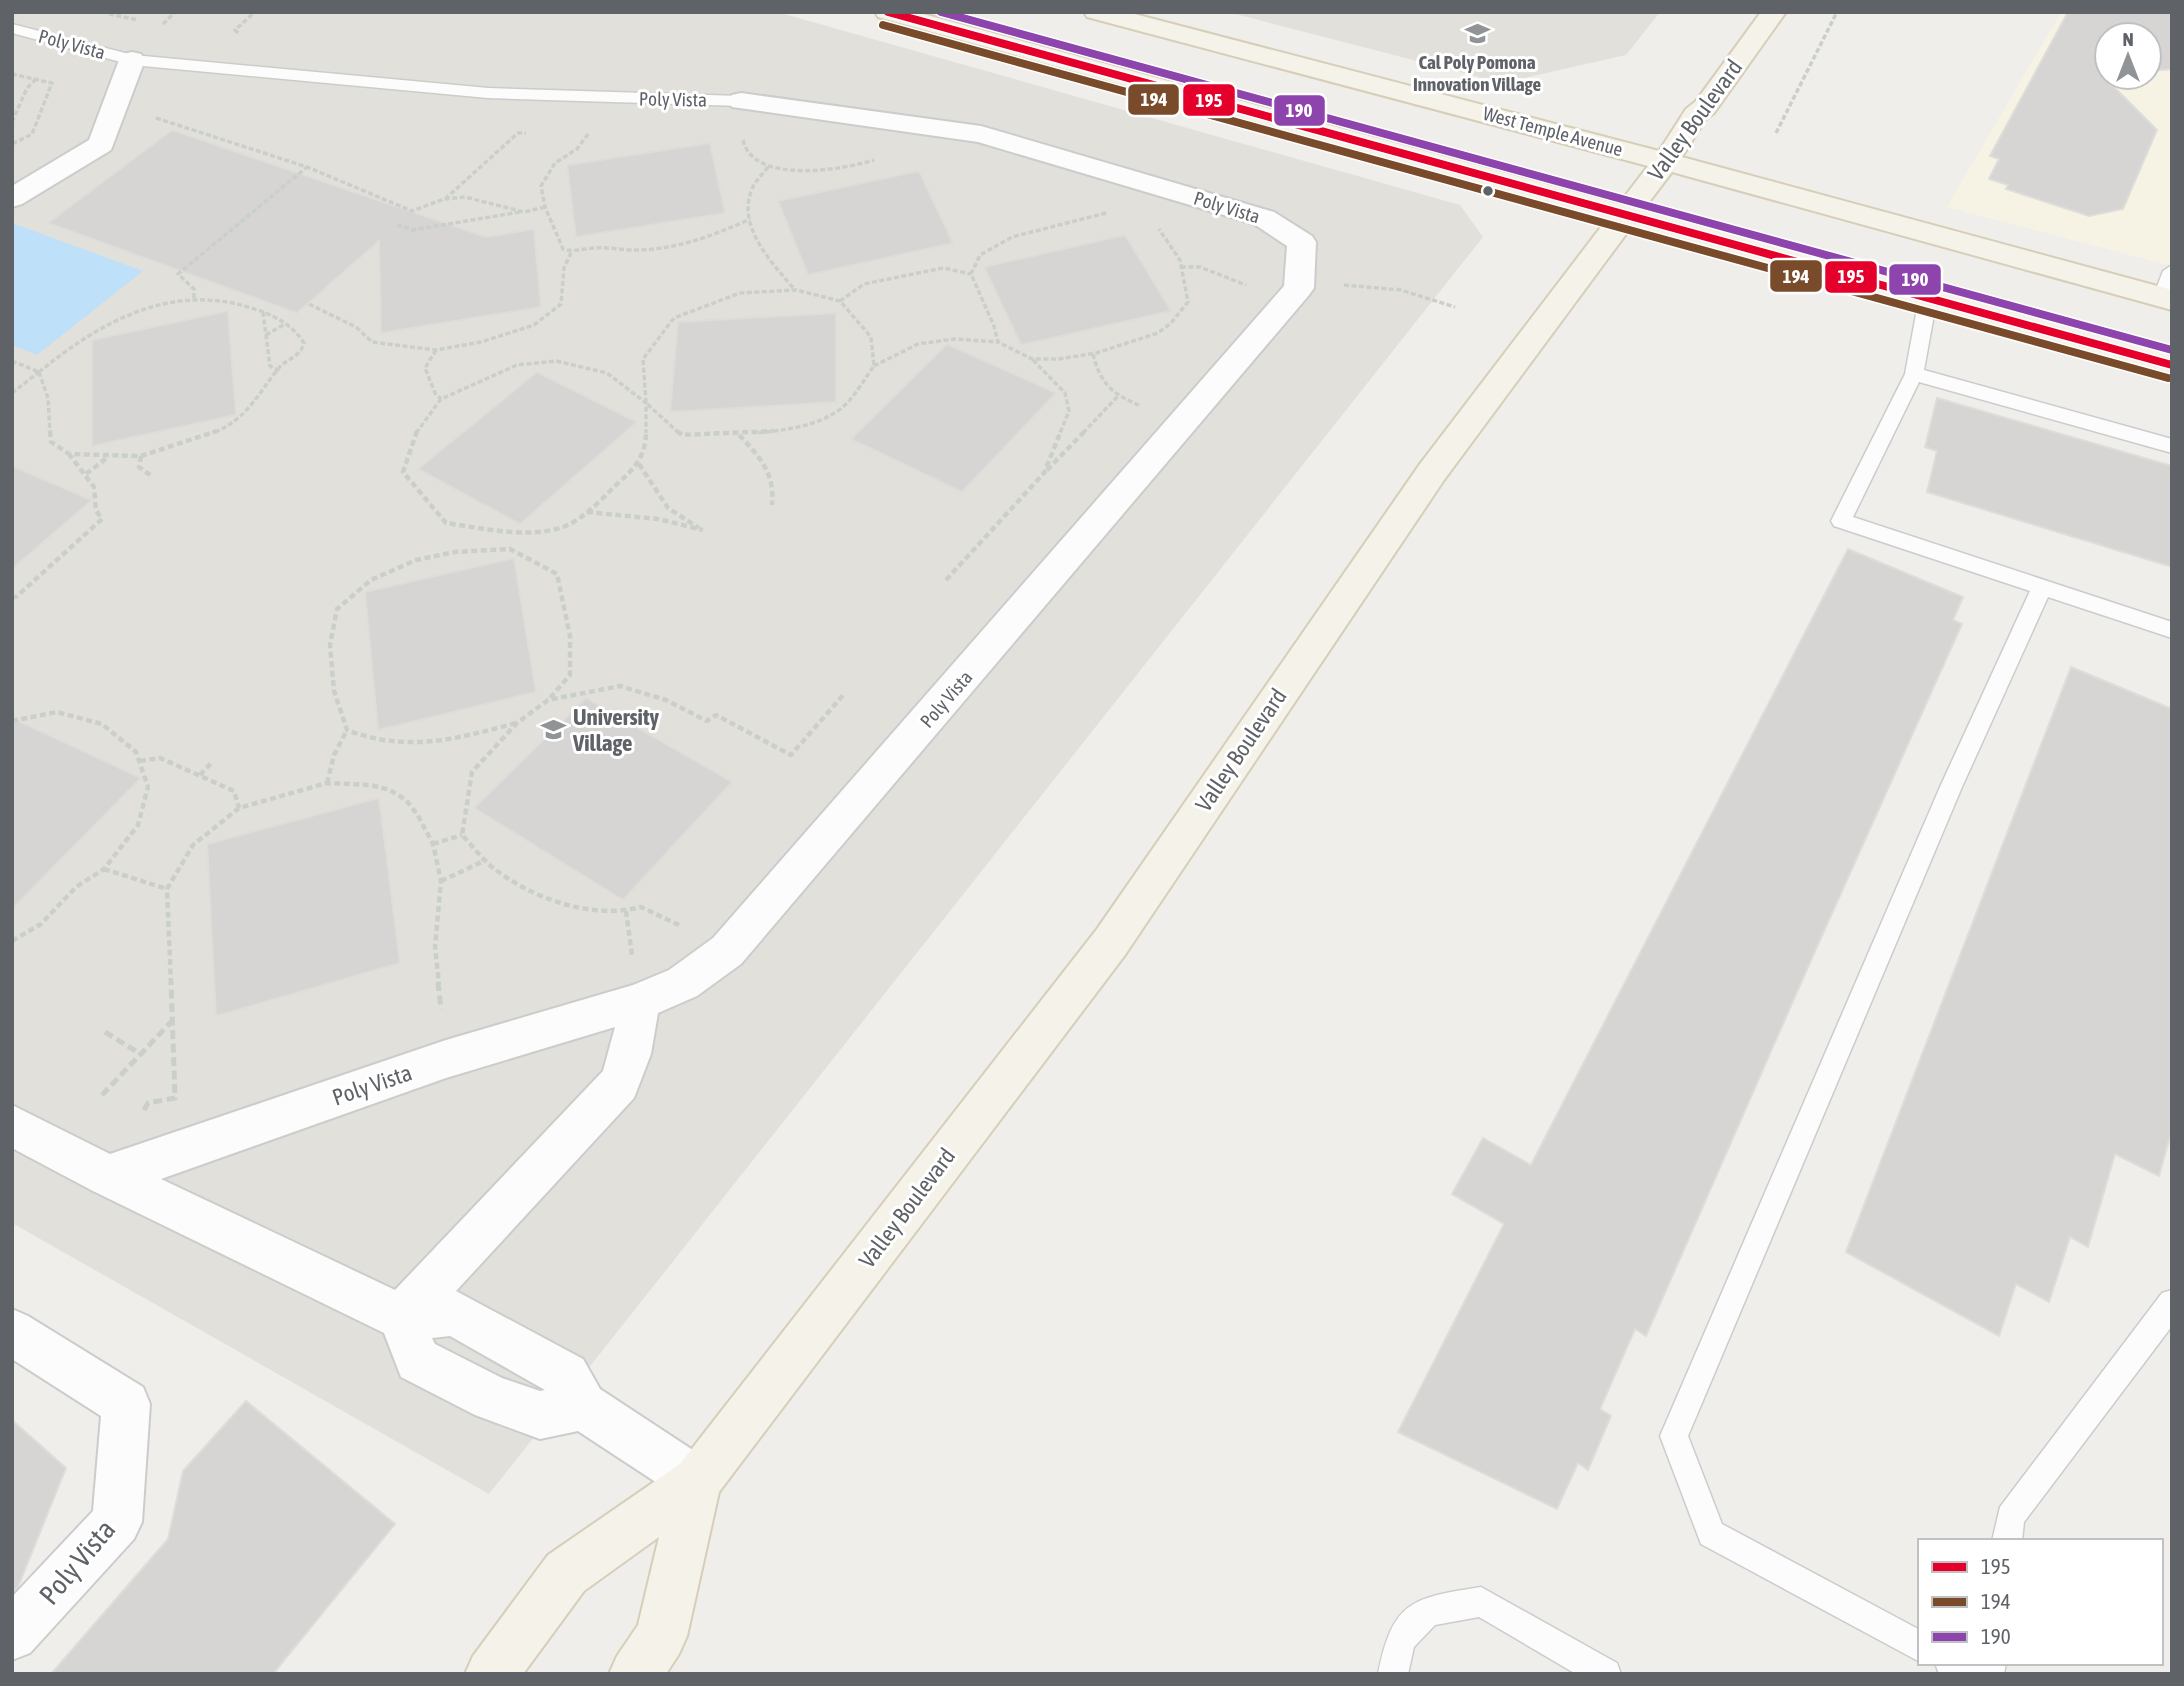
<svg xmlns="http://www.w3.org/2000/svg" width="2184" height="1686" viewBox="0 0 2184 1686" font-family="'Asap Condensed',sans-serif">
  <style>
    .commercial { fill: #f7f3e4; fill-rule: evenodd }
    .education { fill: #e2e0da }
    .water { fill: #bfe0f9 }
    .building { fill: #d6d5d3; stroke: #deddd9; stroke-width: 2 }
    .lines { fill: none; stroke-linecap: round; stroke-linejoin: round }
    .service-casing { stroke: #cbcccc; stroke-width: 3 }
    .minor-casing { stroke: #cbcccc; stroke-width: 4 }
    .primary-casing { stroke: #d7ceb8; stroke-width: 4 }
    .path-far2 { stroke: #cacfcc; stroke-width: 3.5; stroke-dasharray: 5 2.5; stroke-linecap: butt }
    .path-far1 { stroke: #cacfcc; stroke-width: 4.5; stroke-dasharray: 6 3.5; stroke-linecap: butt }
    .path { stroke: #cacfcc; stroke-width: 5; stroke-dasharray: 9 4.5; stroke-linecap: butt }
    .service { fill: #fdfcfc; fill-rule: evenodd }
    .minor { fill: #fdfcfc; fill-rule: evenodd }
    .primary { fill: #f4f2e9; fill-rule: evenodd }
    .bus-1-casing { stroke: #fff; stroke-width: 11 }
    .bus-2-casing { stroke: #fff; stroke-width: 11 }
    .bus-3-casing { stroke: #fff; stroke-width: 11 }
    .bus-1 { stroke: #e4002b; stroke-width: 8 }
    .bus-2 { stroke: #7a4b2a; stroke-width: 8 }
    .bus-3 { stroke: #8e44ad; stroke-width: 8 }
    .bus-dot { fill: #5f6368; stroke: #fff; stroke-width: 2.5 }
    .labels { text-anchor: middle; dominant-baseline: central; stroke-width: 6; stroke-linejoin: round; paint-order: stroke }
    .far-street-label { font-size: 19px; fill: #5f6368; stroke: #fff }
    .far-poi-label { font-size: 19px; font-weight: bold; fill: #5f6368; stroke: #fff }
    .street-label { font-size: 23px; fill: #5f6368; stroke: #fff }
    .poi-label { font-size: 23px; font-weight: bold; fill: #5f6368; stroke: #fff; text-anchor: start }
    .near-street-label { font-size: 28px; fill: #5f6368; stroke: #fff }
    .line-badge { stroke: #fff; stroke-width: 2.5 }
    .badge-label { font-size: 19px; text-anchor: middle; font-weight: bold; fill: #fff }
  </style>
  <rect width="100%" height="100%" fill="#efeeea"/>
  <path class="commercial" d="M 2061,12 L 2151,12 L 2172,18 L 2172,266 L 1947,207 ZM 2107,35 L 2149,35 L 2149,77 L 2107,77 Z"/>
  <path class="education" d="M 12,12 L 777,12 L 1460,205 L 1483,237 L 489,1494 L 12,1223 Z
    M 1228,12 L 1660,12 L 1626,55 L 1502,83 Z"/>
  <path class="water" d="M 12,223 L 143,271 L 37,355 L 12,345 Z"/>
  <path class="building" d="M 2068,12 L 2172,12 L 2172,69 L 2149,71 L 2149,35 L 2107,35 L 2107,75 L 2103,76 L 2157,130 L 2123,209 L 2089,216 L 2006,189 L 2008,185 L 1989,179 L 1999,159 L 1990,156 Z
    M 172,130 L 486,237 L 534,229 L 541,307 L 381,333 L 379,241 L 297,313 L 48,223 Z
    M 710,143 L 725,213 L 576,237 L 567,165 Z
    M 919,171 L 953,243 L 808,275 L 778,201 Z
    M 1125,235 L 1171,311 L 1021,345 L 984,267 Z
    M 228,311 L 236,415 L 92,446 L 92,340 Z
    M 836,313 L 836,402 L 670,412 L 678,322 Z
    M 947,344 L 1056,393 L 962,492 L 851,439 Z
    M 537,372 L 637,422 L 520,524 L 418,469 Z
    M 1937,398 L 2172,466 L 2172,567 L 1927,492 L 1937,451 L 1925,447 Z
    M 12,466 L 92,500 L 12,569 Z
    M 1848,549 L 1963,597 L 1953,620 L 1962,624 L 1812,958 L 1646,1336 L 1635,1329 L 1600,1409 L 1611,1416 L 1588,1470 L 1578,1463 L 1557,1509 L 1398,1432 L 1504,1224 L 1452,1194 L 1483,1138 L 1531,1165 Z
    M 514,558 L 536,692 L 378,730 L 365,592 Z
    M 2071,667 L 2172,709 L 2172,1129 L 2159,1176 L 2115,1154 L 2088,1247 L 2070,1237 L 2049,1302 L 2016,1284 L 1999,1336 L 1846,1252 Z
    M 586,698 L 732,782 L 623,900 L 474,808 Z
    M 12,718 L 141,778 L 12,909 Z
    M 379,798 L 400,963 L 216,1016 L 207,844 Z
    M 246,1401 L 395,1524 L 273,1674 L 51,1674 L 168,1539 L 183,1471 Z
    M 12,1420 L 66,1468 L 18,1587 L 12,1593 Z"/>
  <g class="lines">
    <defs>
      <path id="service" d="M 12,24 L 133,55 L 488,88 L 741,96 L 749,101 L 741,106 L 488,98 L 132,65 L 12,33 Z
        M 2172,265 L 2171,297 L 2162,303 L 2156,301 L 2153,297 L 2163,271 Z
        M 1928,292 L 1937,298 L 1924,370 L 2172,439 L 2172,453 L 1919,382 L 1853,517 L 2172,622 L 2172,638 L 2048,597 L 1962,787 L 1688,1436 L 1722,1524 L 1920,1630 L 1920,1662 L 1701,1544 L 1660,1436 L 1940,787 L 2030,591 L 1834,526 L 1831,521 L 1905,374 L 1919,298 Z
        M 2172,1290 L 2172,1326 L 2024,1522 L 2022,1541 L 1992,1541 L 2000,1507 L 2162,1293 Z
        M 1481,1587 L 1617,1663 L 1621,1674 L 1576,1674 L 1479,1617 L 1435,1625 L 1414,1647 L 1408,1674 L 1378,1674 C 1393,1600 1412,1598 1481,1587 Z
        M 1935,1663 L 2006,1663 L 2004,1674 L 1939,1674 Z"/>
      <path id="minor" d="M 132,52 L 141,54 L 145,60 L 111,150 L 22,204 L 12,207 L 12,186 L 89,140 L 119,60 L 123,54 Z
        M 741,93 L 981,126 L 1274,212 L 1312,236 L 1316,242 L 1314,288 L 1309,295 L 741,964 L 697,996 L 658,1013 L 651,1054 L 634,1098 L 456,1291 L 583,1359 L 600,1389 L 714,1464 L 721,1481 L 714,1498 L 697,1505 L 680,1498 L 578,1431 L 540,1439 L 475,1415 L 401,1377 L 384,1333 L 93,1191 L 12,1148 L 12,1105 L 110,1154 L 446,1040 L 633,985 L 669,970 L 713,938 L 1284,286 L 1287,246 L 1254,224 L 978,142 L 732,107 L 728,101 L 732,95 ZM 615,1027 L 603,1071 L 395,1290 L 161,1179 L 446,1078 ZM 450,1336 L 545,1390 L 540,1391 L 502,1378 L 435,1344 L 432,1338 Z
        M 12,1309 L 28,1316 L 143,1387 L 150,1404 L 142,1522 L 134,1539 L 30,1653 L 12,1660 L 12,1597 L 93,1511 L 101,1416 L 12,1359 Z"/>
      <path id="primary" d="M 875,12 L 916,12 L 1619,204 L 1648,166 L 1087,17 L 1084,12 L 1127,12 L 1659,151 L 1686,109 L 1696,101 L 1761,12 L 1786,12 L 1714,113 L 1705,120 L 1682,157 L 2172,290 L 2172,310 L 1672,172 L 1643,210 L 2172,354 L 2172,375 L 1632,226 L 1444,480 L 1125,955 L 719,1492 L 687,1636 L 679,1654 L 666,1674 L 609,1674 L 617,1656 L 638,1625 L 659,1537 L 584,1591 L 523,1674 L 465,1674 L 473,1656 L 548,1555 L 680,1464 L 1097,929 L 1420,464 L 1607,219 L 878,17 Z"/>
    </defs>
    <use href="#service" class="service-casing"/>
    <use href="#minor" class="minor-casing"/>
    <use href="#primary" class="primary-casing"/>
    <path class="path-far2" d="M 109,14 L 138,20
      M 163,24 L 175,12
      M 238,33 L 235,30 L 255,12
      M 12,74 L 52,83 L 32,134 L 12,144
      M 156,118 L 307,167 L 412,211 L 444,199 L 465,197 L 524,212 L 545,207
      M 12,122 L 27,88 L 36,79
      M 1776,133 L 1837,12
      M 588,134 L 577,149 L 555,163 L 541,186 L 545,207 L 563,249 C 574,253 584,248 595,248 C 608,247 621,250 634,250 C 675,250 713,236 750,219
      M 743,140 C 753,185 842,170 874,160
      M 768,167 C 763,174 755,181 752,189 C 736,227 773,264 795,290
      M 445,199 L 518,133 L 526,133
      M 1106,213 L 1012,237 L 980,255 L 971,274 L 994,326 L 998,342 L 1032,359 L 1059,359 L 1096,353 L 1158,333 L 1171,323 L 1188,302 L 1180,260 L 1159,229
      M 397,225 L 413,230 L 520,212
      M 1181,267 L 1200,267 L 1246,285
      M 1344,285 L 1401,290 L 1455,307
      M 194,298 L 194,289 L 178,274 L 307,167
      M 840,301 L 864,284 L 943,268 L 971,274
      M 309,304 L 356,327 L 372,342 L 436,350 L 481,342 L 534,325 L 561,304 L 564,268 L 571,253
      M 263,312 L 270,366 L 279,371
      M 266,335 L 285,324
      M 436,350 L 425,368 L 435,393 L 441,399
      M 1093,354 C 1100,383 1112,394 1139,405
      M 1033,360 L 1065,393 L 1069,411 L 1060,433
      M 12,361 L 39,372
      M 874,366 L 918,344 L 955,339 L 998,342
      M 39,372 L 48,398 L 50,433
      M 39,372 C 100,322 171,282 251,308 C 272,314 292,324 304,343 C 300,358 287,358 278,369 C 257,395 246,421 212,433
      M 12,393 L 39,372
      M 416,433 L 441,399 L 517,365 L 556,361 L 607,373 L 646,403 L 646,433
      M 679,433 L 646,403 L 643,359 L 674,318 L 740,293 L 796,290 L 840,301 L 871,337 L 874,366 C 865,378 858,391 848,402 C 825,426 787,430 755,433
      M 1083,433 L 1118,396"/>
    <path class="path-far1" d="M 50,431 L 51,442 L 69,454 L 141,456 L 217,431
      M 417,431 L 403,472 L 446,523 C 482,528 536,541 570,524 C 587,515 602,499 616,485 C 634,469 646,457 646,431
      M 677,431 L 682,435 L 773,431
      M 739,435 C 760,457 775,473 772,505
      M 141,456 L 139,467 L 153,477
      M 639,464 L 668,508 L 699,528
      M 1047,470 L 1085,431
      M 86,474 L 108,457
      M 587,512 L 658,519 L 703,530
      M 946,580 L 1044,473 L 1061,431
      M 12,597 L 16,597 L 102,519 L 96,510 L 94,487 L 69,454
      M 12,721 L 57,712 L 102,724 L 136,752 L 148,787 L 138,825 L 104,869 L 76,887 L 41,924 L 12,941
      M 516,723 C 457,739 407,753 347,730 L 334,691 L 330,645 L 337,609 L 371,580 L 416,560 L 455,552 L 510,549 L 557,574 L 570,636 L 570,675 L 549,699
      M 140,761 L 160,758 L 234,791 L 239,808
      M 200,775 L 212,762
      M 327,783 L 334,755 L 347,730
      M 433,844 L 462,835
      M 104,869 L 167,889
      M 441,881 L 486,860
      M 626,911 L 632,955
      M 679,925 L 641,907 C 591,920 531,898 492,867 C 481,858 472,845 462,835 L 472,772 L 517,723 L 548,700 L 620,686 L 666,700 L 707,721 L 716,715 L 791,755 L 844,694
      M 171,984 L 167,889 L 193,845 L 239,808 L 327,783 L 370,785 L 390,790 L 406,800 L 417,814 L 433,844 L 441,881 L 435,946 L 439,984"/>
    <path class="path" d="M 438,982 L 441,1009
      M 105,1032 L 139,1053
      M 102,1095 L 171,1022
      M 144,1110 L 148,1103 L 175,1098 L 171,982"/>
    <use href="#service" class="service"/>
    <use href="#minor" class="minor"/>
    <use href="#primary" class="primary"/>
    <defs>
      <path id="bus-1" d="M 888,12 L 2172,365"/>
      <path id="bus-2" d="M 883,25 L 2168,378"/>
      <path id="bus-3" d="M 941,12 L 2172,350"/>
    </defs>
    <use href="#bus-1" class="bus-1-casing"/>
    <use href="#bus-2" class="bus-2-casing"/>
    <use href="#bus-3" class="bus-3-casing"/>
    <use href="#bus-1" class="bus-1"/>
    <use href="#bus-2" class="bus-2"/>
    <use href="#bus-3" class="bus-3"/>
  </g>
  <defs>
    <symbol id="university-bare" viewBox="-9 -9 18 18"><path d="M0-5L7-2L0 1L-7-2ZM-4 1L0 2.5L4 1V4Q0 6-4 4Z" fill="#919496" stroke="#fff" stroke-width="2.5" paint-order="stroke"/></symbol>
  </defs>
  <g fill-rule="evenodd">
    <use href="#university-bare" x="1460" y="16" width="35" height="35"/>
    <use href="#university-bare" x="536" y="712" width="35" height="35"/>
  </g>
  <circle class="bus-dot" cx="1488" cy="191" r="6"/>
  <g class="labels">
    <g class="far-street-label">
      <text transform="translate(72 44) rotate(15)">Poly Vista</text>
      <text transform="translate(673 99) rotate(1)">Poly Vista</text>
      <text transform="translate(1553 131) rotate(15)">West Temple Avenue</text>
      <text transform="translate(1227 207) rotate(17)">Poly Vista</text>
      <text transform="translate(946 699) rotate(-49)">Poly Vista</text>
    </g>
    <g class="far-poi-label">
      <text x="1477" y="62">Cal Poly Pomona<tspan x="1477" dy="22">Innovation Village</tspan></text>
    </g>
    <g class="street-label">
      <text transform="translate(1695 120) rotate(-54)">Valley Boulevard</text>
      <text transform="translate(1241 750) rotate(-56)">Valley Boulevard</text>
      <text transform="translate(372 1085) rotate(-19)">Poly Vista</text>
      <text transform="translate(907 1208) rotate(-53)">Valley Boulevard</text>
    </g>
    <g class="poi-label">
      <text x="573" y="717">University<tspan x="573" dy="26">Village</tspan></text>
    </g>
    <g class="near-street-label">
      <text transform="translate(77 1562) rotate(-50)">Poly Vista</text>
    </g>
  </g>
  <g class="line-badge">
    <rect x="1127" y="83" width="53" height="33" rx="7" fill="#7a4b2a"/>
    <rect x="1182" y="83" width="54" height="34" rx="7" fill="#e4002b"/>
    <rect x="1273" y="94" width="53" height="33" rx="7" fill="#8e44ad"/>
    <rect x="1769" y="259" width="54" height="34" rx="7" fill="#7a4b2a"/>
    <rect x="1824" y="260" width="54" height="34" rx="7" fill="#e4002b"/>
    <rect x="1888" y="263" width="54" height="33" rx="7" fill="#8e44ad"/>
  </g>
  <g class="badge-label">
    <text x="1154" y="106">194</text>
    <text x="1209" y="107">195</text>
    <text x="1299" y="117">190</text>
    <text x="1796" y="283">194</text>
    <text x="1851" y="283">195</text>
    <text x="1915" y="286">190</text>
  </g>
  <rect width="2184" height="1686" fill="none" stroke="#5f6368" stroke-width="28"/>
  <rect x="1918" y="1539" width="245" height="126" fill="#ffffff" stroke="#bfc1c3" stroke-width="2"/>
  <rect x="1932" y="1562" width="35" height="10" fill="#e4002b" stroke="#bfc1c3" stroke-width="2"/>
  <text x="1981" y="1574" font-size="21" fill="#5f6368">195</text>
  <rect x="1932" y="1597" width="35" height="10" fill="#7a4b2a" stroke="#bfc1c3" stroke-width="2"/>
  <text x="1981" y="1609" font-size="21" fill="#5f6368">194</text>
  <rect x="1932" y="1632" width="35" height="10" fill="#8e44ad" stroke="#bfc1c3" stroke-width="2"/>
  <text x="1981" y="1644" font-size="21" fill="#5f6368">190</text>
  <g transform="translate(2128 56)"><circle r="33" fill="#ffffff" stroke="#bfc1c3" stroke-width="2"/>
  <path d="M0-5L12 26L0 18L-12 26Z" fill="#919496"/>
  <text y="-10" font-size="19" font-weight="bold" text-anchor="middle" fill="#5f6368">N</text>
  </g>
</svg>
